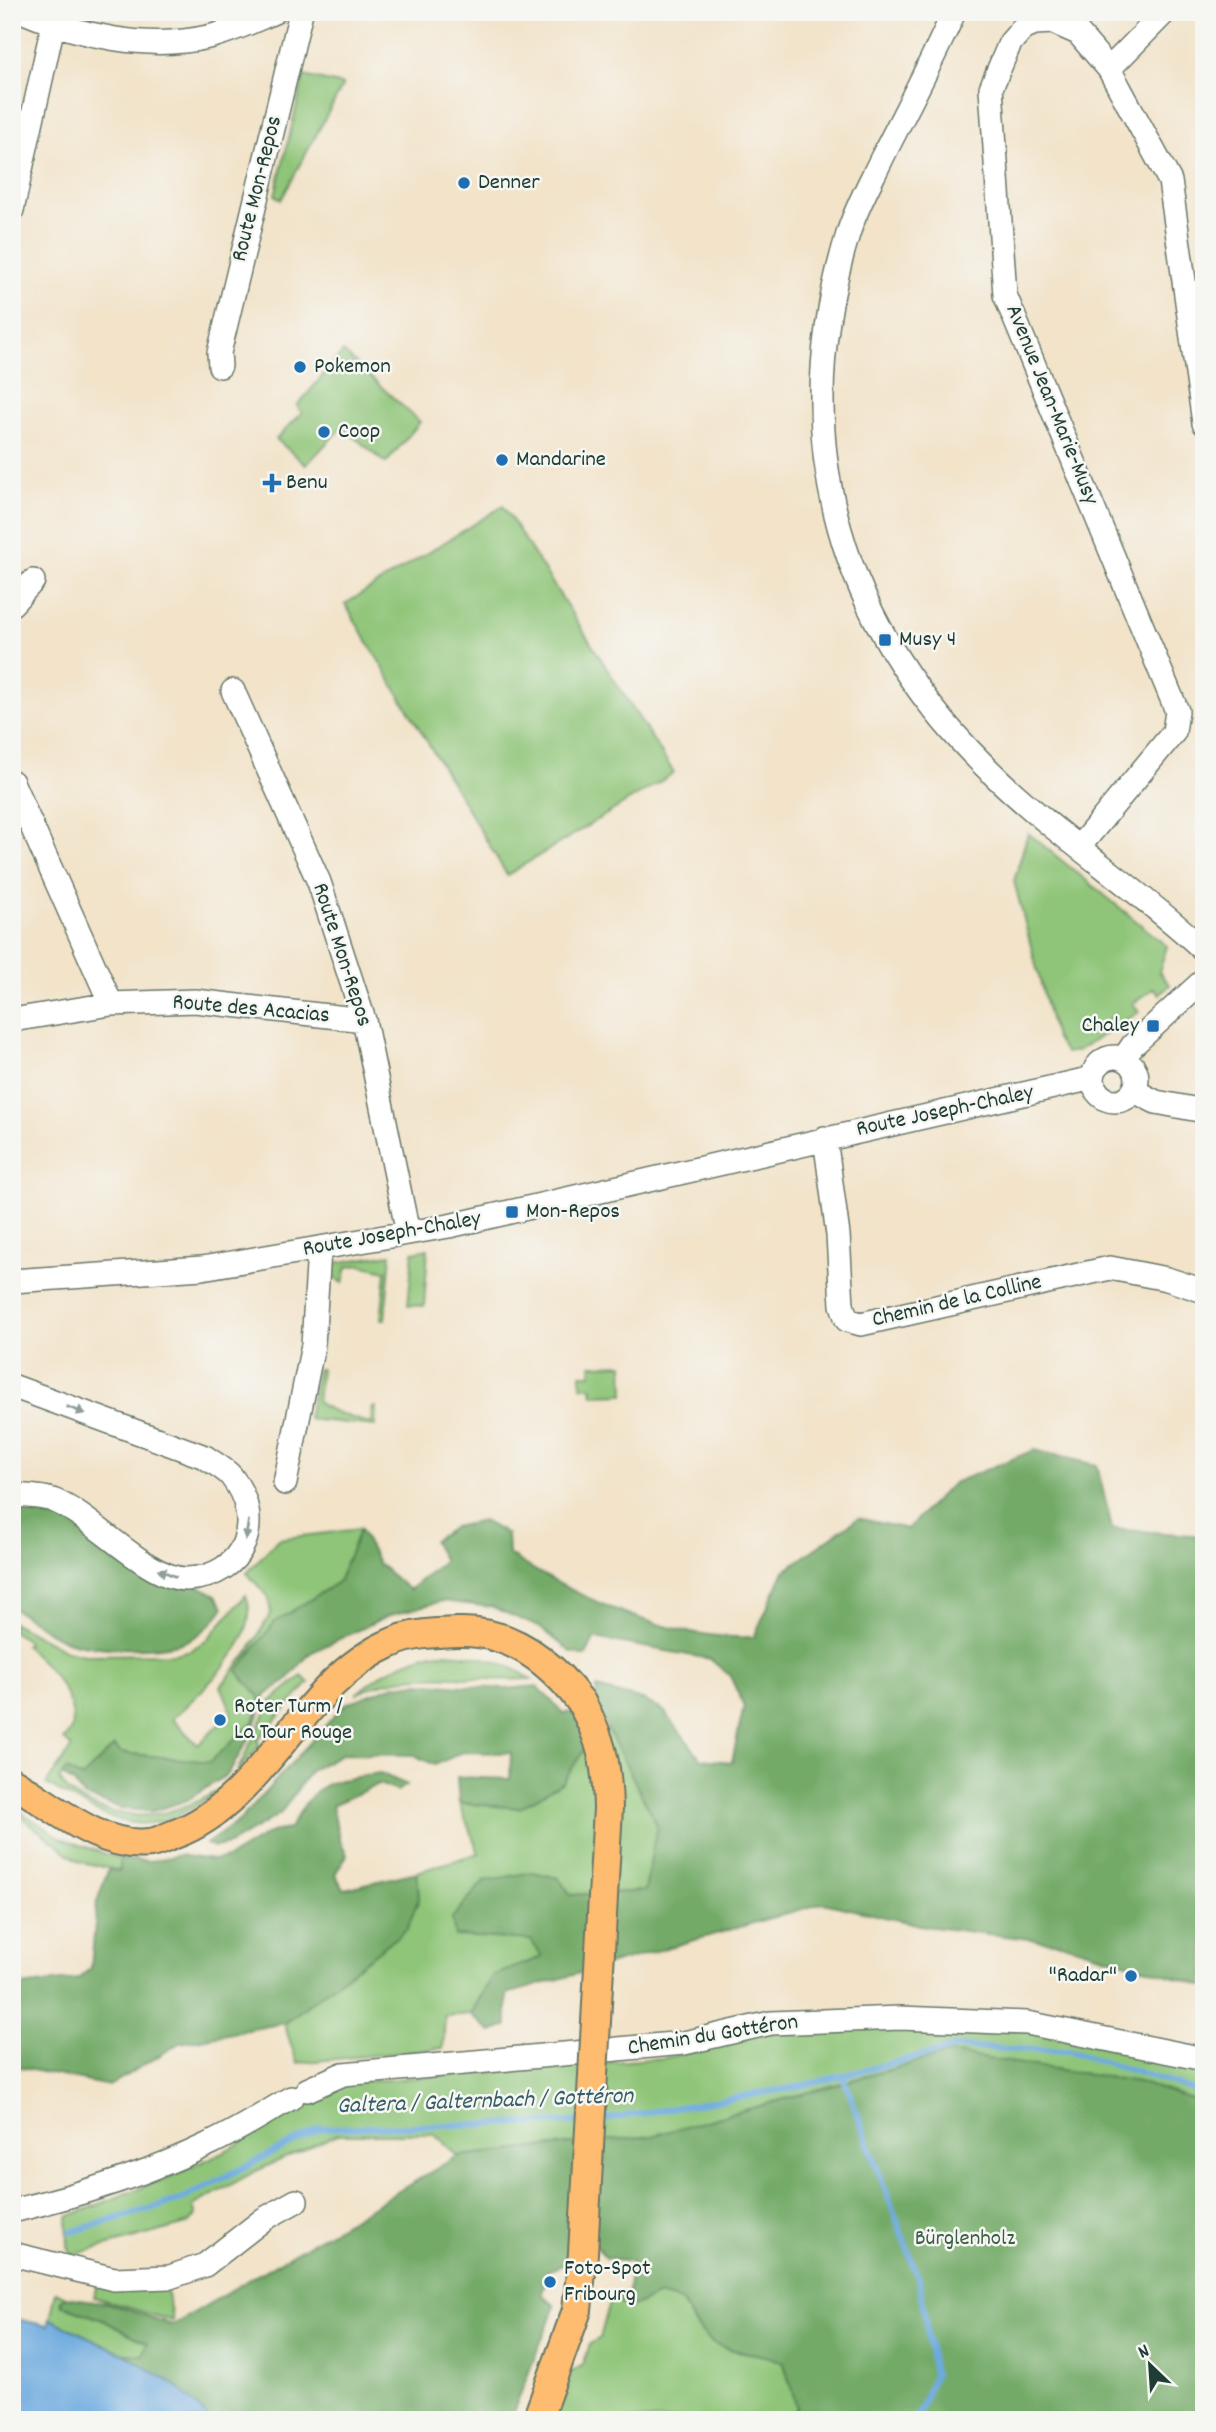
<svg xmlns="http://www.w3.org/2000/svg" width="1216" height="2432" viewBox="0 0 1216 2432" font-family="Dekko,sans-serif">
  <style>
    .green { fill: #8fc578; stroke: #578156; stroke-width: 2 }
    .forest { fill: #73aa68; stroke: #49744e; stroke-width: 2 }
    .water { fill: #6daadf; stroke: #46748a; stroke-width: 2 }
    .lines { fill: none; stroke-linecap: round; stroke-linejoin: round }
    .stream { stroke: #6daadf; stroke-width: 6 }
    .minor-casing { stroke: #697768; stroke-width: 26 }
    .major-casing { stroke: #697768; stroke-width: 32 }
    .minor { stroke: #fff; stroke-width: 23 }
    .major { stroke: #fdbc6f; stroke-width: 28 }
    .major-bridge-casing { stroke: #697768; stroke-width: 32; stroke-linecap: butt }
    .major-bridge { stroke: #fdbc6f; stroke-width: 28 }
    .oneway { fill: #8f9e9a }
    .poi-dot { fill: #1f6fb2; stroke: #f6f6f2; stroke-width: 2.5 }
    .labels { text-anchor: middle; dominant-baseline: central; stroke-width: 5; stroke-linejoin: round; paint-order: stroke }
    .poi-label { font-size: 23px; fill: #1f3d34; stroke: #f6f6f2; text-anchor: start }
    .street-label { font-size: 23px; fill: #1f3d34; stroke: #f6f6f2 }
    .park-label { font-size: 23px; fill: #3b5f45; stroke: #f6f6f2 }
    .water-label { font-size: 24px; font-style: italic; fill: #365e67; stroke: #f6f6f2 }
  </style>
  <rect width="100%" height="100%" fill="#f6f6f2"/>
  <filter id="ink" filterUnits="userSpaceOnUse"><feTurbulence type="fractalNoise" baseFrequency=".0143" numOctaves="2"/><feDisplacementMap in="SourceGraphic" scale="14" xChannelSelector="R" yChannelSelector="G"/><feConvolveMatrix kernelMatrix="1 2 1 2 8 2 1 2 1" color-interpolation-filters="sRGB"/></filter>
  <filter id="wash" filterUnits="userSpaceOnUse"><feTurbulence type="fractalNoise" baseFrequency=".00686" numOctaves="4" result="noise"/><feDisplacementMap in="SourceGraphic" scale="28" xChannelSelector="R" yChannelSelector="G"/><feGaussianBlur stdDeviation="1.57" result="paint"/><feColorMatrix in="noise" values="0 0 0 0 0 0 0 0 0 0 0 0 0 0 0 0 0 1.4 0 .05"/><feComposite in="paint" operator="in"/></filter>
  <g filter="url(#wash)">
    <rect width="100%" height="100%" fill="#f2e3c9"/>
    <path class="green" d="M 304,76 L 343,85 L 281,200 L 275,195 Z
      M 343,352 L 420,422 L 386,463 L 342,427 L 306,465 L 276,439 L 302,413 L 297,406 Z
      M 503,506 L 674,773 L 507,875 L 345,604 Z
      M 1028,833 L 1167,946 L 1159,972 L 1170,985 L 1160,994 L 1154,988 L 1133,1004 L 1139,1012 L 1115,1027 L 1112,1017 L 1098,1026 L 1102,1033 L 1108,1032 L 1077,1051 L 1066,1053 L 1055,1038 L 1014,881 Z
      M 428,1249 L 424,1306 L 408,1305 L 413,1252 Z
      M 391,1254 L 385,1319 L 381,1319 L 386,1271 L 360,1265 L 347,1267 L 343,1283 L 328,1275 L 328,1264 Z
      M 623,1364 L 624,1394 L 593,1395 L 592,1387 L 581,1387 L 581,1374 L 591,1374 L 591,1365 Z
      M 317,1369 L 321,1369 L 317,1402 C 326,1410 359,1421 371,1423 L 372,1408 L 376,1407 L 375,1426 L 308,1419 Z
      M 360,1529 L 338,1582 L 275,1622 L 238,1671 L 261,1698 L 254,1722 L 210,1762 L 121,1753 L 82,1779 L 66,1770 L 59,1779 C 70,1796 83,1802 102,1809 C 150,1825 179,1810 222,1789 C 146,1844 122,1827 46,1784 L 72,1747 L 64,1740 C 66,1736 72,1730 72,1726 C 77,1695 45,1663 25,1646 L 28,1641 L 12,1631 L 12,1622 L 66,1651 L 85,1655 L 175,1654 L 191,1650 L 208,1639 L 246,1595 C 264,1640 201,1691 172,1719 L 198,1745 L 232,1712 L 221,1686 L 247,1654 L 271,1613 L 268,1597 L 247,1573 L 278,1539 Z
      M 433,1653 C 469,1653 500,1658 531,1679 C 468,1683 415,1663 356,1694 C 380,1673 403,1661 433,1653 Z
      M 302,1676 L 309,1683 L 257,1740 L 260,1745 L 237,1772 L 271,1701 Z
      M 607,1728 L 658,1825 L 645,1891 L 571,1895 L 558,1878 L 531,1940 L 542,1957 L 492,1976 L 471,2014 L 445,2016 L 443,2048 L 297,2063 L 284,2023 L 407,1929 L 419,1898 L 417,1872 L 479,1853 L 459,1803 L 520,1808 Z
      M 15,1808 L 61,1838 L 120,1859 L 120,1871 L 78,1861 L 12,1810 Z
      M 892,2023 L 1028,2031 L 1204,2067 L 1204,2103 L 1138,2082 L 949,2053 L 652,2136 L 458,2156 L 434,2134 L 338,2134 L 256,2171 L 193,2206 L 196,2215 L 190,2223 L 72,2255 L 68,2246 L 67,2217 L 184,2171 L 237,2145 L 292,2108 L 346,2083 L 665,2058 L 764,2033 Z
      M 97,2282 L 165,2285 L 173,2321 L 94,2297 Z
      M 56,2292 L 66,2297 L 61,2300 L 62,2305 L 103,2320 L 147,2343 L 143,2355 L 124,2354 L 50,2319 Z
      M 659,2295 L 681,2301 C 691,2318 701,2339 720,2346 C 742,2355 760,2351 784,2363 L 797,2408 L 789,2420 L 550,2420 L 568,2374 L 583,2365 L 590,2344 L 600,2338 L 611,2298 L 630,2308 Z"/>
    <path class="forest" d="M 1034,1450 L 1097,1465 L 1112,1529 L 1204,1536 L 1204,1986 L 1061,1943 L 925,1926 L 823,1903 L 507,1994 L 507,2026 L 491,2032 L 471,2014 L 492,1976 L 542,1957 L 531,1940 L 455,1936 L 452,1918 L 484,1881 L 533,1872 L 558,1878 L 571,1895 L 645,1891 L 657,1825 L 595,1704 L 597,1688 L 643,1700 L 664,1711 L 701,1759 L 732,1762 L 744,1706 L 730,1676 L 710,1659 L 595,1638 L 585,1656 L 571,1652 L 541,1628 L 492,1607 L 442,1601 L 387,1616 L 310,1653 L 287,1680 L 266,1695 L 253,1731 L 228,1774 L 187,1800 L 153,1811 L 124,1809 L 83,1796 L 74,1783 L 62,1775 L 66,1770 L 82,1778 L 114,1746 L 121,1753 L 210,1762 L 254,1722 L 261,1698 L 237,1671 L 275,1622 L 338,1582 L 360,1529 L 379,1564 L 409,1590 L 444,1561 L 433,1541 L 454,1527 L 483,1521 L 507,1534 L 508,1554 C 578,1598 670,1641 754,1637 L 784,1571 L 858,1518 L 907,1529 L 953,1483 Z
      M 12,1503 L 52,1508 L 216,1595 L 224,1607 C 215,1621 200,1637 184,1642 C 160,1651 91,1650 67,1641 C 46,1633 31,1618 12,1608 Z
      M 421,1683 L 506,1689 L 537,1686 L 563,1713 L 576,1712 L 592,1738 L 563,1782 L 520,1808 L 459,1803 L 457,1777 L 510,1779 L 511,1753 L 463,1752 L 435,1765 L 414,1755 L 341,1754 L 311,1770 L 280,1814 L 229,1844 L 215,1847 L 206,1844 L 240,1820 L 345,1704 L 395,1685 Z
      M 380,1773 L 407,1785 L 397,1791 L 379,1784 L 332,1805 L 339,1838 L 347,1855 L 335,1874 L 344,1889 L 417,1872 L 419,1898 L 407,1929 L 284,2023 L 180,2043 L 109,2086 L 12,2066 L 12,2010 L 22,1986 L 78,1979 L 91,1968 L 97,1902 L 108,1870 L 120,1871 L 120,1859 L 150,1861 L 180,1855 L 212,1860 L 228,1858 L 271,1832 L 289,1829 C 319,1778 324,1783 380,1773 Z
      M 950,2053 L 1138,2082 L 1204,2103 L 1204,2420 L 789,2420 L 797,2408 L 784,2363 C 759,2350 742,2355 720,2346 C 701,2339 691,2317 681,2301 L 659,2295 L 630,2308 L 611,2298 L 628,2292 L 631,2261 L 606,2258 L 589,2238 L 575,2238 L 563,2265 L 548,2271 L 542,2294 L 555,2306 L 510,2420 L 210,2420 L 178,2387 L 124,2354 L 143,2355 L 147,2343 L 103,2320 L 62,2305 L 61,2300 L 66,2297 L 108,2303 L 173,2325 L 458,2156 L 652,2136 Z"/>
    <path class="water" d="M 12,2318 L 48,2326 L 50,2319 L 124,2354 L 178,2387 L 210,2420 L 12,2420 Z"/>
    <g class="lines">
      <path class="stream" d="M 843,2076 L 919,2280 L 934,2375 L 915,2420
        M 597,2121 L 797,2087 L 957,2047 L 1069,2051 L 1204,2093
        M 71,2232 L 180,2200 L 321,2128 L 583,2122"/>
    </g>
  </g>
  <g filter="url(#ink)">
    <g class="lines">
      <defs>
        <path id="minor" d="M 24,12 C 80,36 148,51 208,37 C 231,32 253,21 274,12
          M 954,12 C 932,62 906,110 882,158 C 870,183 856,208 848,234 C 784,444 840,629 997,778 C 1062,840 1138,889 1204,950
          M 1165,12 L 1109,69 L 1170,181 L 1204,423
          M 12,210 L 53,25
          M 220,366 L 219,353 L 301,12
          M 12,604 L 33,581
          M 233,691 L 319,882 L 364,1020 L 408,1233
          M 12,782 L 111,1004
          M 1079,847 L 1174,732 L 1177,711 L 1005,295 L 991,88 L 1010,43 L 1023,28 L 1035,23 L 1053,22 L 1078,33 L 1109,69
          M 12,1020 L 111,1004 L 195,1001 L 364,1020
          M1093 1079a22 22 0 1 1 44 0a22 22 0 1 1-44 0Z
          M 1124,1058 L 1133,1045 L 1204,980
          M 1134,1091 L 1156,1102 L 1204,1111
          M 825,1138 L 838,1235 L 842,1305 L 847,1320 L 861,1324 L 1110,1268 L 1167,1279 L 1204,1291
          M 12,1281 L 202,1268 L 449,1226 L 1093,1078
          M 12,1386 L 205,1457 C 213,1463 224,1468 231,1476 C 266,1520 245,1577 187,1579 C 148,1580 94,1517 55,1501 C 43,1496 25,1496 12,1495
          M 285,1483 L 313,1345 L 319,1250
          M 307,2090 L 343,2074 L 684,2043 L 771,2023 L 900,2018 L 1027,2023 L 1204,2059
          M 12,2211 C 80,2195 149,2173 211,2143 C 239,2130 265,2113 291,2098
          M 12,2254 L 114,2279 L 170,2277 L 205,2265 L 264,2219 L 296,2201"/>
        <path id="major" d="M 12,1782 C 53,1806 100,1849 150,1843 C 158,1842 167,1837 175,1834 C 268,1799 300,1682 391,1643 C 412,1633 435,1633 458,1632 C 511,1630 551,1662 581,1702
          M 537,2420 L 577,2310 L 583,2253"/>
      </defs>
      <use href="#minor" class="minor-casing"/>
      <use href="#major" class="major-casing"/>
      <use href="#minor" class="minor"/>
      <use href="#major" class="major"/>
      <defs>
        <path id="major-bridge" d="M 581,1702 C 602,1740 607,1765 608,1808 L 583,2253"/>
      </defs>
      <use href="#major-bridge" class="major-bridge-casing"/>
      <use href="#major-bridge" class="major-bridge"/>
    </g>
    <defs><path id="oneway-solid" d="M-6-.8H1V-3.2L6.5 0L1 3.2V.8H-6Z" transform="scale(1.75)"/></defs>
    <g class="oneway">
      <use href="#oneway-solid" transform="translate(76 1410) rotate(20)"/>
      <use href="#oneway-solid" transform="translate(247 1530) rotate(99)"/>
      <use href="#oneway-solid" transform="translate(167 1573) rotate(-157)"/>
    </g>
  </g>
  <g class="poi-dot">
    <circle cx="464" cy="183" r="7"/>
    <circle cx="300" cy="367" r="7"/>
    <circle cx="324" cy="432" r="7"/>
    <circle cx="502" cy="460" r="7"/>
    <path d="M268.5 472.5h7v7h7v7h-7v7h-7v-7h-7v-7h7z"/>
    <rect x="878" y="633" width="14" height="14" rx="3.5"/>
    <rect x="1146" y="1019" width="14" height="14" rx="3.5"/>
    <rect x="505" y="1205" width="14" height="14" rx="3.5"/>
    <circle cx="220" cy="1720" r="7"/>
    <circle cx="1131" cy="1976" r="7"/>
    <circle cx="550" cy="2282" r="7"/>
  </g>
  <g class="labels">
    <g class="poi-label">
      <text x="478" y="183">Denner</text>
      <text x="314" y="367">Pokemon</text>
      <text x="338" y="432">Coop</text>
      <text x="516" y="460">Mandarine</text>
      <text x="286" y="483">Benu</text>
      <text x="899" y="640">Musy 4</text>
      <text x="1139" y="1026" text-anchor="end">Chaley</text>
      <text x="526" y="1212">Mon-Repos</text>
      <text x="234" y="1707">Roter Turm /<tspan x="234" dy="26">La Tour Rouge</tspan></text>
      <text x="1117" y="1976" text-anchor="end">"Radar"</text>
      <text x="564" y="2269">Foto-Spot<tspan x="564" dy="26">Fribourg</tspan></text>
    </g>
    <g class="street-label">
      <text transform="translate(258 189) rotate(-76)">Route Mon-Repos</text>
      <text transform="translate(1051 405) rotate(68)">Avenue Jean-Marie-Musy</text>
      <text transform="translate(341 955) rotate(72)">Route Mon-Repos</text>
      <text transform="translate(251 1010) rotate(5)">Route des Acacias</text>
      <text transform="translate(945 1112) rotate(-12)">Route Joseph-Chaley</text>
      <text transform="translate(392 1235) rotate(-10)">Route Joseph-Chaley</text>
      <text transform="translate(957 1302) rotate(-13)">Chemin de la Colline</text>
      <text transform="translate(713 2036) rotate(-9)">Chemin du Gottéron</text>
    </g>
    <g class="park-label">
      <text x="965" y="2239">Bürglenholz</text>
    </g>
    <g class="water-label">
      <text transform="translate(485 2102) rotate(-2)">Galtera / Galternbach / Gottéron</text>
    </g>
  </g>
  <rect width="1216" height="2432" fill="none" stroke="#f6f6f2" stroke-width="42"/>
  <g transform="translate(1150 2365) rotate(335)" stroke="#f6f6f2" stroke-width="5" paint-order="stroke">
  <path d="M0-5L12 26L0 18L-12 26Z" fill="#1f3d34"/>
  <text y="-10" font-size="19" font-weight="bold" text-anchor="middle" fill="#1f3d34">N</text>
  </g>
</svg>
